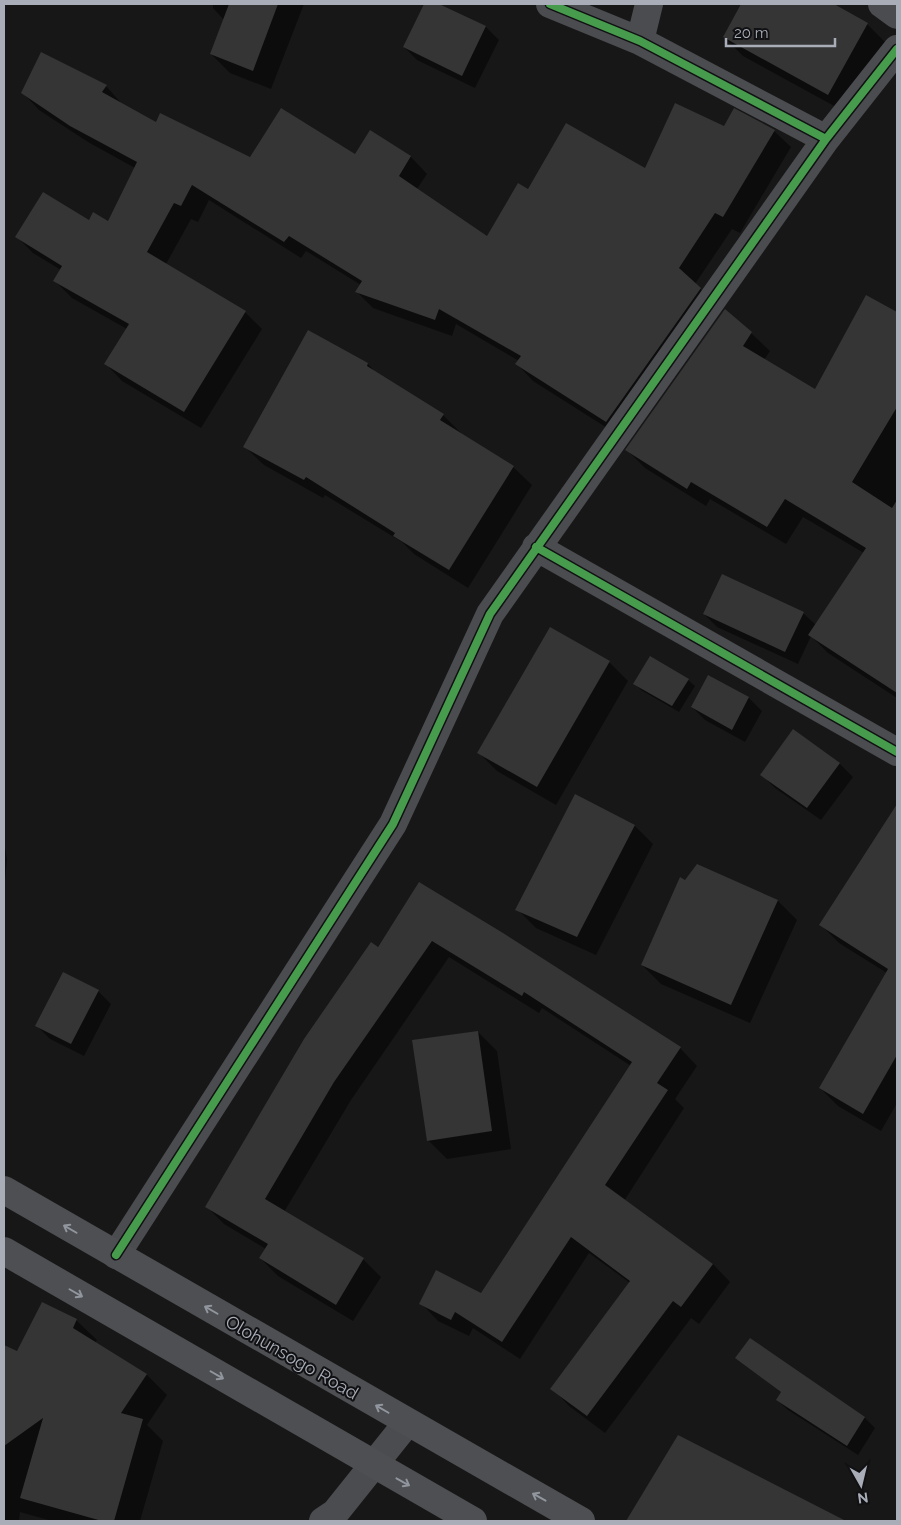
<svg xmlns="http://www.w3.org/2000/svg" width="901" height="1525" viewBox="0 0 901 1525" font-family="Raleway,sans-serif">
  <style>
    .shadow { fill: #0007 }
    .building { fill: #353536 }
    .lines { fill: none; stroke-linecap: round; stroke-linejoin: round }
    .minor { stroke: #4b4c50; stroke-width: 28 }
    .major { stroke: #4d4f52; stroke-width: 28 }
    .cycleway-casing { stroke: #111113; stroke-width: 11 }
    .cycleway { stroke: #469c4c; stroke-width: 8 }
    .oneway { stroke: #91969e }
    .labels { text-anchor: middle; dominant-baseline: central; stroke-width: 4; stroke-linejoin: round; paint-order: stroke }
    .street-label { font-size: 18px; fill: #a8adb8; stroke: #111113 }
  </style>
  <rect width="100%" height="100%" fill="#171717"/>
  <path class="shadow" d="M 213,4 L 304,4 L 271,89 L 230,73 L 211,54 L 224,20 L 213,8 Z
    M 425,4 L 436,4 L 486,27 L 499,40 L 475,88 L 417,60 L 404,47 Z
    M 743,4 L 831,4 L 867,24 L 886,43 L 847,113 L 743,56 L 724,37 Z
    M 42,54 L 106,86 L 122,104 L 157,123 L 250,159 L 356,156 L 370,132 L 411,157 L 427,174 L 417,189 L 488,238 L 528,191 L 645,169 L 724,127 L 774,131 L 791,147 L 740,233 L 732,229 L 695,284 L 717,305 L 623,438 L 533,381 L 517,364 L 519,361 L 456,324 L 452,336 L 373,308 L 356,291 L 361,285 L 306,251 L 301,258 L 209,200 L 198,222 L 191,219 L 166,264 L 245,312 L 262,329 L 201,428 L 122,381 L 106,364 L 127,329 L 72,298 L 55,281 L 61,270 L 33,253 L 17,237 L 89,221 L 108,222 L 135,168 L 88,142 L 39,110 L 23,93 Z
    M 867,297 L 897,314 L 897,698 L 828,653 L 811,636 L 798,664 L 717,627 L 704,614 L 803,613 L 816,625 L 864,553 L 803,517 L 786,544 L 710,499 L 706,506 L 645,468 L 627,450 L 751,333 L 770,351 L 764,360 L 816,390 Z
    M 308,332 L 368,364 L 376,373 L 443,415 L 462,434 L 513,467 L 532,485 L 468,588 L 414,554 L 402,542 L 325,495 L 323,498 L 264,465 L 245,447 Z
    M 550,629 L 609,662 L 628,681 L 556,805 L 497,771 L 478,752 Z
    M 709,677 L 749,698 L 762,711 L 745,742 L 705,720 L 692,707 Z
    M 688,680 L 695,686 L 679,712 L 641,690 L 635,684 Z
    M 793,731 L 840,764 L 853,777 L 821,820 L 775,788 L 762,775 Z
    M 576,796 L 635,826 L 653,844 L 596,955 L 536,928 L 517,909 Z
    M 897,807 L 897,1103 L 881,1131 L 838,1106 L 820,1088 L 887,973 L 839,943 L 821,925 Z
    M 4,842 L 7,859 L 4,893 Z
    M 697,865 L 778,901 L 797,920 L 750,1023 L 661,984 L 642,965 L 685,882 Z
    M 419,884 L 680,1048 L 697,1066 L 675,1099 L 684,1108 L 624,1201 L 713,1264 L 730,1282 L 699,1324 L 691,1318 L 605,1433 L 569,1406 L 552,1388 L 630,1283 L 589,1253 L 520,1359 L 473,1328 L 469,1336 L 438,1321 L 421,1303 L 482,1294 L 631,1066 L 542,1008 L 539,1013 L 449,957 L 351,1100 L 284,1212 L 363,1259 L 381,1277 L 353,1321 L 278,1276 L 260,1258 L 266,1249 L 224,1224 L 207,1207 Z
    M 98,991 L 111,1004 L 84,1056 L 50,1039 L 37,1026 Z
    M 478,1032 L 497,1051 L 511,1149 L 447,1159 L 428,1140 Z
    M 76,1320 L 97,1340 L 95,1343 L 147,1375 L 167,1395 L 147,1425 L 163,1441 L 140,1521 L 52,1521 L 20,1512 L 19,1521 L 4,1521 L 4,1346 L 18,1352 Z
    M 737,1358 L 865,1418 L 875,1428 L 858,1455 L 788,1410 L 777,1400 L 782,1393 Z
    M 811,1505 L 827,1521 L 635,1521 L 630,1516 Z"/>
  <path class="building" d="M 229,4 L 278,4 L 253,71 L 210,54 Z
    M 424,4 L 439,4 L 486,26 L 462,76 L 403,47 Z
    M 741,4 L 834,4 L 868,23 L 828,95 L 723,37 Z
    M 41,52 L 107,85 L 102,92 L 156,122 L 160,113 L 250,157 L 281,108 L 355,154 L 370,130 L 411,156 L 399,176 L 487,236 L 518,183 L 528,189 L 566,123 L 645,168 L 675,103 L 724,126 L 734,108 L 775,130 L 723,217 L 715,213 L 679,268 L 701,288 L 606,422 L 515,364 L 521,356 L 439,309 L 435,320 L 355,292 L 362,281 L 289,236 L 284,242 L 192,185 L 181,206 L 174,203 L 147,252 L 246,311 L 184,412 L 104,364 L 129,324 L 53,281 L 62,266 L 15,237 L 43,192 L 89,220 L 93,212 L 108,221 L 137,162 L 70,126 L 21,93 Z
    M 866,295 L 897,312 L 897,407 L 852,482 L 892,508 L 897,500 L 897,693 L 808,635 L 866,548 L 785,499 L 767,527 L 691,482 L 687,489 L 625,450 L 725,309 L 752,332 L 743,346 L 815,389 Z
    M 308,330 L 368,363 L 367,366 L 444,414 L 440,420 L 514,466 L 449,570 L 393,536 L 395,533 L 306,477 L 304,480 L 243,447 Z
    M 722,574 L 804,612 L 785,652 L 703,614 Z
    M 550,627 L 610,661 L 537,787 L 477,753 Z
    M 650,656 L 689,679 L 672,706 L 633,684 Z
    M 708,675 L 749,697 L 732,730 L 691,707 Z
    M 793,729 L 840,763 L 807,808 L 760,775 Z
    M 575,794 L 635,825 L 577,937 L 515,910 Z
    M 897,804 L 897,1055 L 863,1114 L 819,1088 L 888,969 L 819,925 Z
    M 697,864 L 778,900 L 731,1005 L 641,965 L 680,877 L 685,880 Z
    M 419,882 L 503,933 L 681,1047 L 657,1083 L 668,1090 L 605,1185 L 713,1264 L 681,1307 L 673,1301 L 587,1416 L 550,1389 L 630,1281 L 571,1237 L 502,1342 L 455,1312 L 451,1320 L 419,1304 L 436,1270 L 481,1293 L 632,1062 L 524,992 L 522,996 L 432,941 L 334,1082 L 265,1199 L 364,1258 L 336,1305 L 259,1258 L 268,1244 L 205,1207 L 304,1039 L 371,942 L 378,947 Z
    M 63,972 L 99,990 L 71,1044 L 35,1026 Z
    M 478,1031 L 492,1131 L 427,1141 L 412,1040 Z
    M 42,1302 L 77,1319 L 73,1328 L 147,1374 L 121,1413 L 143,1419 L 114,1521 L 102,1521 L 20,1498 L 43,1418 L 4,1446 L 4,1345 L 17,1351 Z
    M 750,1338 L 865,1417 L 847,1446 L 776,1400 L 781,1392 L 735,1358 Z
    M 678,1435 L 846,1521 L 626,1521 Z"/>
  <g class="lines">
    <path class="minor" d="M 550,4 L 640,41 L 826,139
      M 882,4 L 897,15
      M 640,41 L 649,4
      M 536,547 L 897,752
      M 116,1255 L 393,824 L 490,614 L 826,139 L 897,49
      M 323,1521 L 335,1513 L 407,1423"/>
    <path class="major" d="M 4,1190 L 581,1521
      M 4,1251 L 473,1521"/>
    <defs>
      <path id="cycleway" d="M 550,4 L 640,41 L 826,139
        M 536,547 L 897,752
        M 116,1255 L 393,824 L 490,614 L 826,139 L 897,49"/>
    </defs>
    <use href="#cycleway" class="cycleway-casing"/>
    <use href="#cycleway" class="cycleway"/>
  </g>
  <defs><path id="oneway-shaft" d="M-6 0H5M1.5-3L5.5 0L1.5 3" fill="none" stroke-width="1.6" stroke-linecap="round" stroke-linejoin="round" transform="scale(1.25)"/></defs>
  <g class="oneway">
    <use href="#oneway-shaft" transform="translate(70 1229) rotate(-150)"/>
    <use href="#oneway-shaft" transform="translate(76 1293) rotate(30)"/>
    <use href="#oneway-shaft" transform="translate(211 1310) rotate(-150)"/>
    <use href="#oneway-shaft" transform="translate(217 1375) rotate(30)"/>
    <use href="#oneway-shaft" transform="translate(382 1409) rotate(-150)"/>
    <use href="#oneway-shaft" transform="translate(403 1482) rotate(29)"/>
    <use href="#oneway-shaft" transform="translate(539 1497) rotate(-151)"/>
  </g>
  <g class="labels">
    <g class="street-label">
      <text transform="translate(292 1357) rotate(30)">Olohunsogo Road</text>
    </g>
  </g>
  <rect width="901" height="1525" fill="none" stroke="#a8adb8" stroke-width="10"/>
  <g transform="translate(861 1485) rotate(172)" stroke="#111113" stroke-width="4" paint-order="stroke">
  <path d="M0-4L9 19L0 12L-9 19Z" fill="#a8adb8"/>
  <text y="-8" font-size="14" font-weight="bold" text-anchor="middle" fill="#a8adb8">N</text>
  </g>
  <path d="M726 38v8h109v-8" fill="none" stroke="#a8adb8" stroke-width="2.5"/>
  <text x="734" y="38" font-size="15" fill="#a8adb8" stroke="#111113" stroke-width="4" paint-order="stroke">20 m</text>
</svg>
